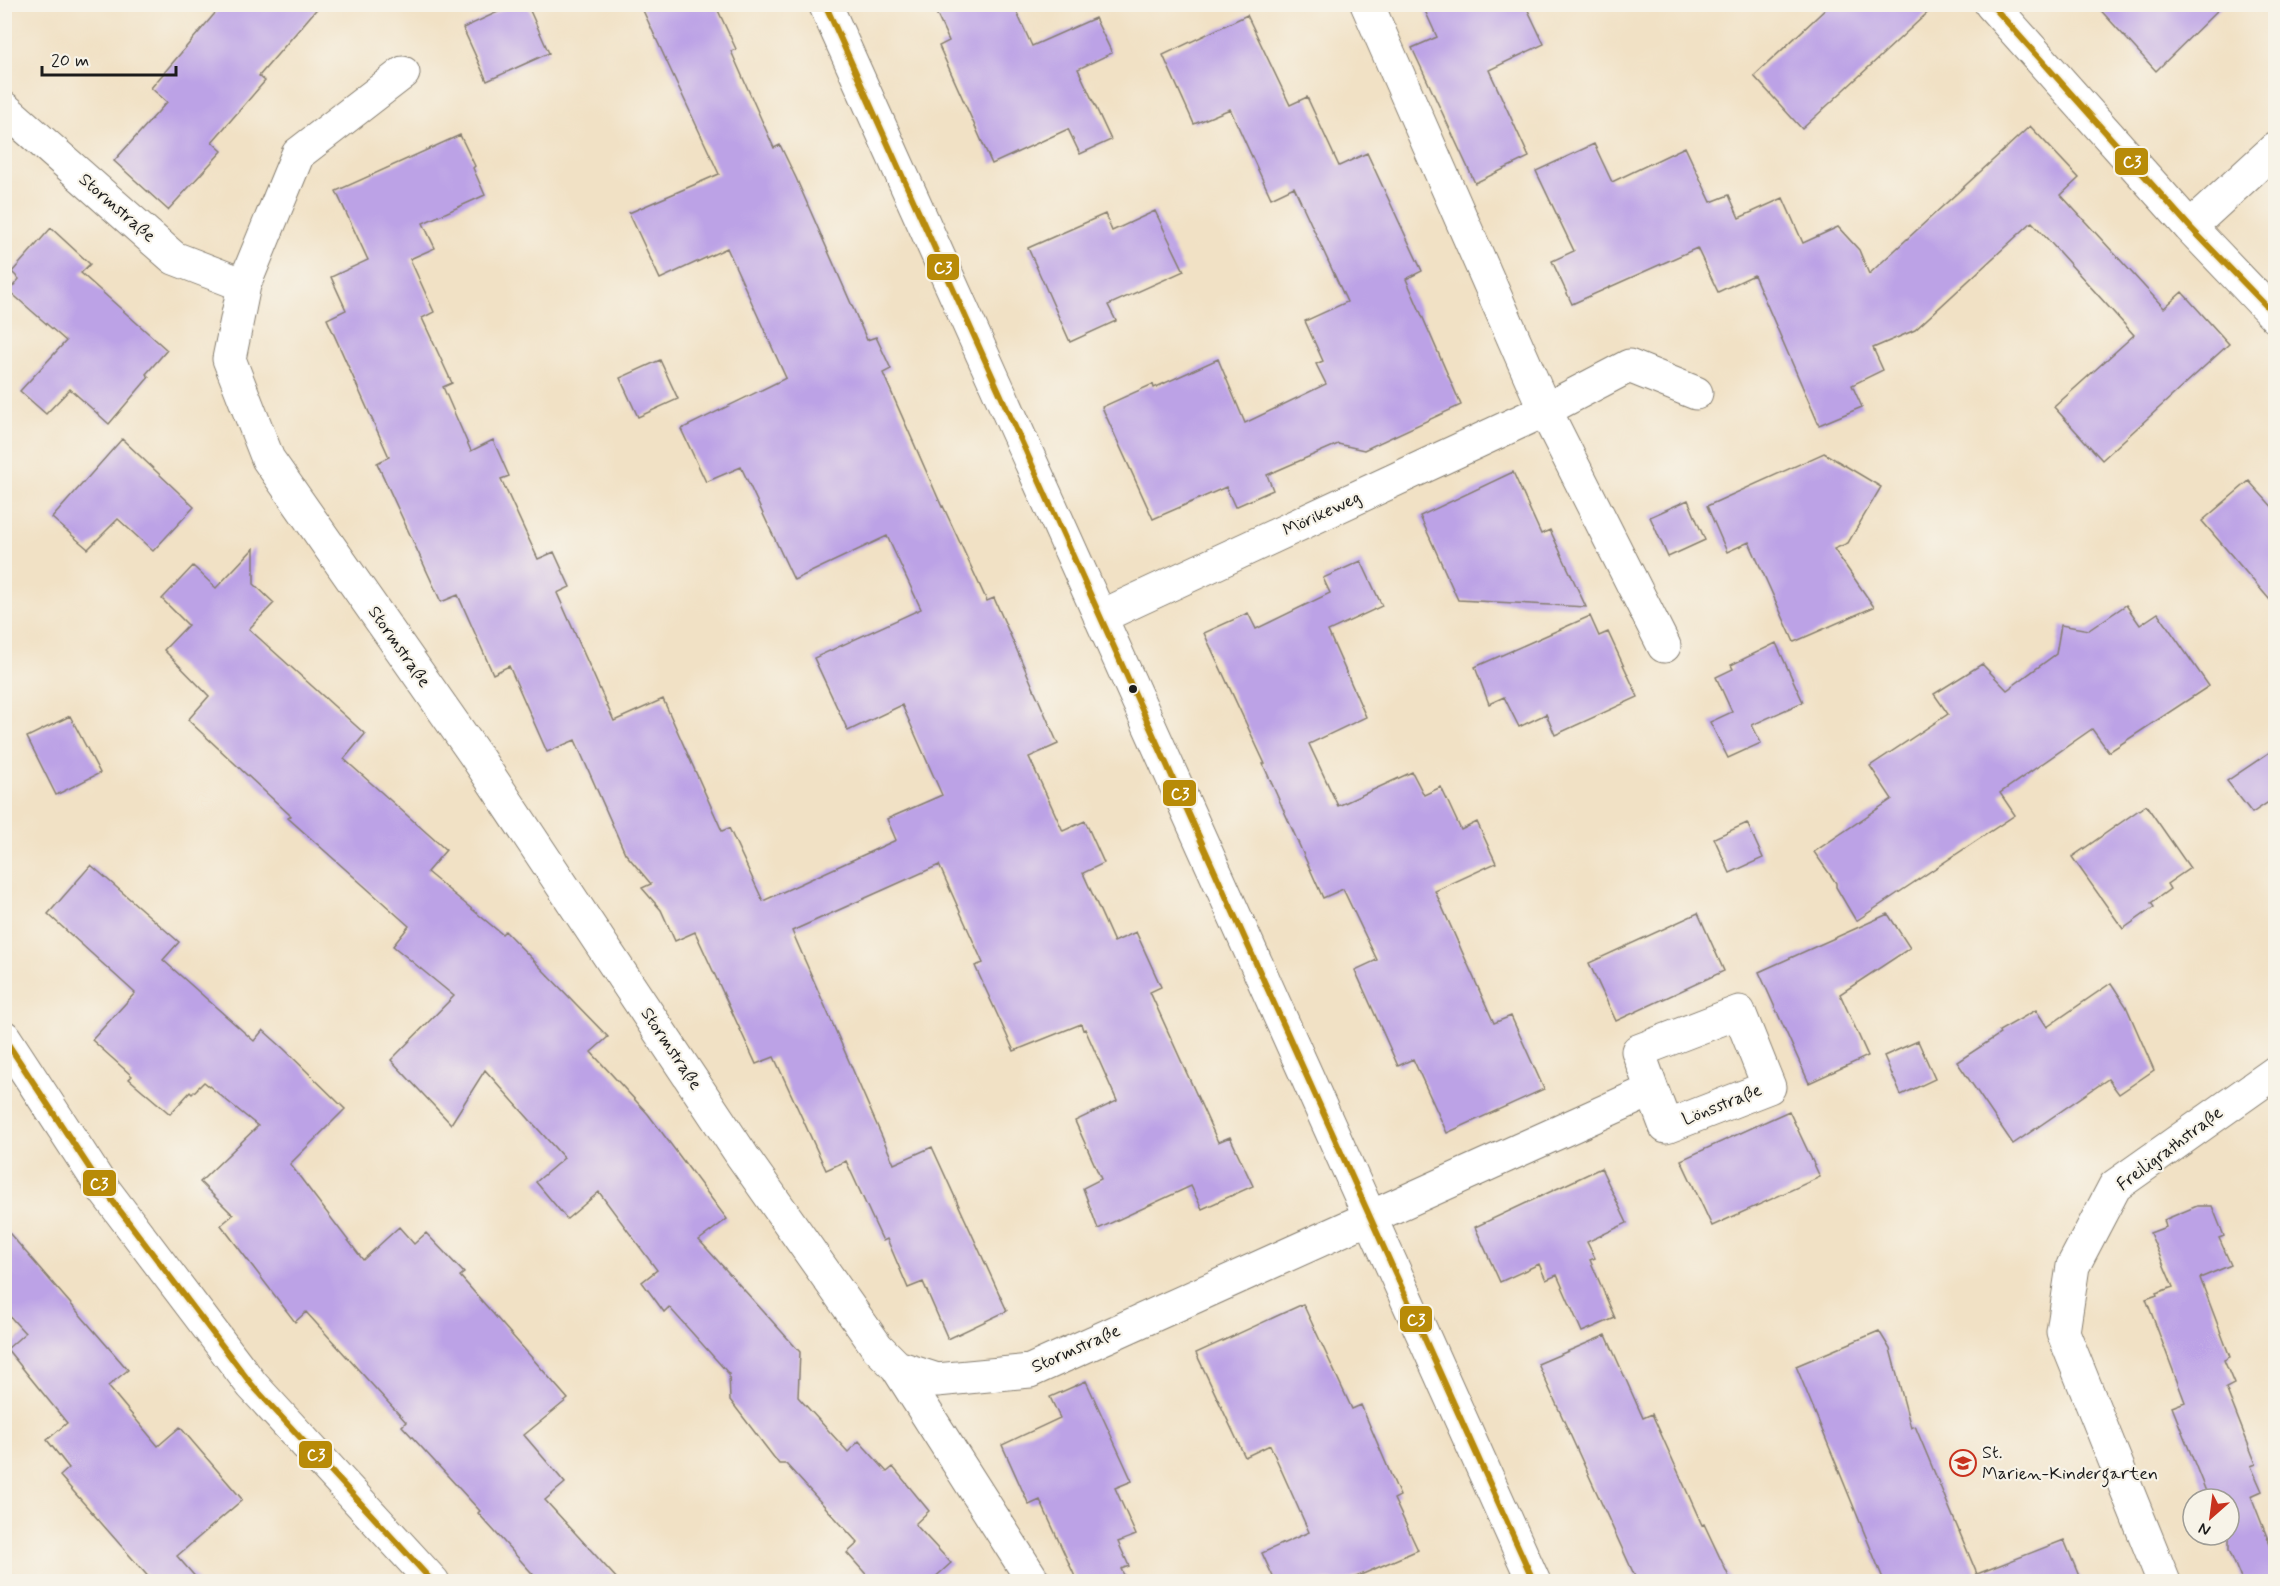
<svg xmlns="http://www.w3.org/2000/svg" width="2280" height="1586" viewBox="0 0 2280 1586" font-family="Mynerve,sans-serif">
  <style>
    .building { fill: #bca2e6 }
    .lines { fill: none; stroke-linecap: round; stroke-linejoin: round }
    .minor-casing { stroke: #867e70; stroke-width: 35 }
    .minor { stroke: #fff; stroke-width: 33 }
    .bus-1-casing { stroke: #f7f3e8; stroke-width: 10 }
    .bus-1 { stroke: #b88b08; stroke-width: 6 }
    .bus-dot { fill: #1c1c1c; stroke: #f7f3e8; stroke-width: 2 }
    .labels { text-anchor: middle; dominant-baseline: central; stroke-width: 4.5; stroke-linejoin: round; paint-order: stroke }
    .street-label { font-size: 18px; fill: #1c1c1c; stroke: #f7f3e8 }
    .poi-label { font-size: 18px; fill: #1c1c1c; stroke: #f7f3e8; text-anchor: start }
    .line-badge { stroke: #f7f3e8; stroke-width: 2 }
    .badge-label { font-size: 16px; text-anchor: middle; font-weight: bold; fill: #fff }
  </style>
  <rect width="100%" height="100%" fill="#f7f3e8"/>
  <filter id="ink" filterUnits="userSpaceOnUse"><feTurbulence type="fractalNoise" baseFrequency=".0167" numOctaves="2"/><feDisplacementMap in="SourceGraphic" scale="12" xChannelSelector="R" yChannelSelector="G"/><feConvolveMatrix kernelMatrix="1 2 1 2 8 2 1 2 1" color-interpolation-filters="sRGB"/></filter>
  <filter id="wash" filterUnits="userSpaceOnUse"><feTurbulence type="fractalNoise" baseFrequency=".008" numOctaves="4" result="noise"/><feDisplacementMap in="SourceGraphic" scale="24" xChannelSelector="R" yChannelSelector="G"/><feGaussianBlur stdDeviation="1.35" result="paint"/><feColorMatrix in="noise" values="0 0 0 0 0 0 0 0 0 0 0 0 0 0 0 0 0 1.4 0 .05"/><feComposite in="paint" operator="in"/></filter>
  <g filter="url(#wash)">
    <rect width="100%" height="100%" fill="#f1e1c5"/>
    <g id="blocks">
      <path class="building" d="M 223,4 L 321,4 L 259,76 L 265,81 L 212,142 L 222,151 L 168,210 L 114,161 L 167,102 L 151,88 Z
        M 515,4 L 527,4 L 549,53 L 487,81 L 463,28 Z
        M 640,4 L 715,4 L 736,49 L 731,51 L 774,148 L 780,145 L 796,178 L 867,340 L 876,337 L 891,369 L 883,373 L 942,507 L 943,506 L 987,601 L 994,598 L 1058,744 L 1029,757 L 1063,831 L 1085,821 L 1104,863 L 1083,873 L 1114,942 L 1136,932 L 1161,987 L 1150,992 L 1218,1142 L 1230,1137 L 1253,1186 L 1202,1209 L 1191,1186 L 1098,1229 L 1083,1188 L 1101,1179 L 1075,1121 L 1117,1101 L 1085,1029 L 1083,1030 L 1081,1024 L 1014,1051 L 975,966 L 983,963 L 939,865 L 792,931 L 894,1164 L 932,1147 L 1007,1311 L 948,1339 L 923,1282 L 908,1288 L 887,1239 L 883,1241 L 846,1161 L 826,1170 L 774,1057 L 756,1064 L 695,932 L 675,941 L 661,910 L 642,888 L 651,884 L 625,853 L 575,740 L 547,752 L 509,666 L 493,674 L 458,595 L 441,602 L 377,463 L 389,457 L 327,319 L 346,310 L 331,277 L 368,260 L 336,191 L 460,135 L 475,166 L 473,168 L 485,195 L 423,223 L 435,248 L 410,259 L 434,312 L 422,318 L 452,383 L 443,387 L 471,451 L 493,440 L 509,476 L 501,479 L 538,559 L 554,552 L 570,587 L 557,593 L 614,721 L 663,699 L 722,831 L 729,828 L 763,901 L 896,840 L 887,819 L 942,795 L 902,705 L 848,731 L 814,658 L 921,609 L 887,536 L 794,580 L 741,467 L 706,482 L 681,429 L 786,378 L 727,248 L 660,279 L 629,213 L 719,174 Z
        M 932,4 L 1013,4 L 1032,46 L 1095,18 L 1112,53 L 1078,69 L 1111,140 L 1080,154 L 1068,129 L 992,164 L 939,46 L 949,41 Z
        M 1422,4 L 1525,4 L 1544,44 L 1489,70 L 1529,157 L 1475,183 L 1412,48 L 1437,37 Z
        M 1831,4 L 1937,4 L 1802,129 L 1754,76 Z
        M 2095,4 L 2224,4 L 2156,71 Z
        M 1247,15 L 1290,105 L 1307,97 L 1339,166 L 1367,153 L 1422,271 L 1406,279 L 1461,405 L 1364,450 L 1338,444 L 1267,475 L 1273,490 L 1235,507 L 1226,487 L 1153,519 L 1102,407 L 1153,384 L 1154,388 L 1218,359 L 1245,423 L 1326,384 L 1316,364 L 1323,361 L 1305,321 L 1347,302 L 1294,187 L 1271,198 L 1230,109 L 1194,124 L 1163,55 Z
        M 2030,126 L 2079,178 L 2061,195 L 2164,308 L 2182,292 L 2229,344 L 2102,460 L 2054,407 L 2134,335 L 2032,222 L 1915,330 L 1873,348 L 1883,370 L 1852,385 L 1862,407 L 1819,425 L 1754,275 L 1718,292 L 1697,248 L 1572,304 L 1552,261 L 1574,251 L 1536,171 L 1594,144 L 1612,182 L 1685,147 L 1711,202 L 1729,195 L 1739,218 L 1783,198 L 1803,243 L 1838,227 L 1859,250 L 1869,274 Z
        M 1155,211 L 1184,271 L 1108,305 L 1116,321 L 1070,342 L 1028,248 L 1105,214 L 1112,231 Z
        M 51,228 L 90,264 L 81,273 L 167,350 L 146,374 L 149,377 L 109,424 L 70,389 L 46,414 L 20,391 L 66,341 L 9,291 L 19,279 L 12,272 Z
        M 660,360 L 678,399 L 638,417 L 620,378 Z
        M 122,439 L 194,507 L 153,551 L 118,519 L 88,549 L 52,518 Z
        M 1824,453 L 1881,487 L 1848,543 L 1834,549 L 1874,607 L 1794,642 L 1749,542 L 1727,552 L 1707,506 Z
        M 1513,472 L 1541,534 L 1550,530 L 1586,607 L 1458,600 L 1420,516 Z
        M 2249,481 L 2276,511 L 2276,607 L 2202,521 Z
        M 1688,500 L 1705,540 L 1668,557 L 1650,517 Z
        M 254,548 L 254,584 L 274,603 L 249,629 L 365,734 L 344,759 L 446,850 L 427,872 L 502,934 L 505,931 L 608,1037 L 591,1052 L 648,1114 L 727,1219 L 699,1240 L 800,1352 L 798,1397 L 848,1452 L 859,1441 L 887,1472 L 893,1467 L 929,1511 L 915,1524 L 951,1563 L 931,1581 L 872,1581 L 847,1553 L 858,1543 L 786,1464 L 779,1464 L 730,1400 L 729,1374 L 669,1307 L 664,1312 L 642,1282 L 657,1270 L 599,1192 L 567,1219 L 536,1182 L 564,1158 L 485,1070 L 451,1124 L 391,1060 L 454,996 L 393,946 L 409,926 L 288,818 L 291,816 L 188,720 L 209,696 L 164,650 L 188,625 L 162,599 L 193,566 L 216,588 Z
        M 1361,561 L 1382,606 L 1328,631 L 1366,717 L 1309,744 L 1338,806 L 1412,772 L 1424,795 L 1441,787 L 1461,830 L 1477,822 L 1496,863 L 1435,891 L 1494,1023 L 1511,1016 L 1544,1089 L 1447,1133 L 1413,1059 L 1398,1066 L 1355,970 L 1377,960 L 1343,889 L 1323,898 L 1263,764 L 1265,764 L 1204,633 L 1248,613 L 1256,629 L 1330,593 L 1323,578 Z
        M 2126,605 L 2140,625 L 2158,613 L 2209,686 L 2109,752 L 2092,729 L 2000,793 L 2015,815 L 1856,921 L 1836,887 L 1836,883 L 1814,852 L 1892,799 L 1870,766 L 1948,714 L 1934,694 L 1982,664 L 2007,690 L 2056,654 L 2061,625 L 2089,630 Z
        M 1590,616 L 1599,636 L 1608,632 L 1638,697 L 1555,735 L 1546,714 L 1519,727 L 1504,697 L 1489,704 L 1475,667 Z
        M 1776,643 L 1803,702 L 1752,725 L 1761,743 L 1728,758 L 1710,722 L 1732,712 L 1716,677 L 1733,669 L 1731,665 Z
        M 70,716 L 100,773 L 56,795 L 27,737 Z
        M 2276,748 L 2276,797 L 2252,813 L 2227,781 Z
        M 2146,805 L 2190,868 L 2167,884 L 2170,889 L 2151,903 L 2154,907 L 2123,929 L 2072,857 Z
        M 1747,823 L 1763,858 L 1730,873 L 1714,838 Z
        M 91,865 L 179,942 L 163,960 L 254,1041 L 263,1030 L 284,1049 L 345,1109 L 290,1164 L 363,1260 L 399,1227 L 414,1244 L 426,1233 L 464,1273 L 460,1276 L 568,1399 L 524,1435 L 565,1483 L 545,1500 L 619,1581 L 539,1581 L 478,1513 L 480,1511 L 402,1426 L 406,1422 L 306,1312 L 295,1322 L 221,1225 L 233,1215 L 200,1182 L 258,1126 L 204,1082 L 192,1094 L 190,1092 L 170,1114 L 129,1079 L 132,1076 L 92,1040 L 135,993 L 48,914 Z
        M 1698,913 L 1724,971 L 1616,1021 L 1589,963 Z
        M 1888,914 L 1910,948 L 1840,994 L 1868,1056 L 1809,1083 L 1759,972 Z
        M 2111,983 L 2126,1006 L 2154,1070 L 2119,1094 L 2108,1079 L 2013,1144 L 1957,1062 L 2000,1034 L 1999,1031 L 2036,1010 L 2047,1027 Z
        M 1918,1041 L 1935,1079 L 1901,1095 L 1884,1056 Z
        M 1789,1111 L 1820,1177 L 1712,1226 L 1681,1160 Z
        M 1601,1168 L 1627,1223 L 1587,1242 L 1595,1258 L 1590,1260 L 1615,1318 L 1582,1332 L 1557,1275 L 1546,1280 L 1539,1264 L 1500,1282 L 1475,1227 Z
        M 2197,1206 L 2212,1206 L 2224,1236 L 2219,1238 L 2231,1265 L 2200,1278 L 2230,1357 L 2224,1360 L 2234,1384 L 2226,1388 L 2256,1464 L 2251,1466 L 2262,1491 L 2251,1496 L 2276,1560 L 2276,1581 L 2242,1581 L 2229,1550 L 2229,1499 L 2209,1499 L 2172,1407 L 2185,1402 L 2146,1299 L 2157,1295 L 2156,1293 L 2173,1287 L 2150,1233 L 2166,1227 L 2164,1220 Z
        M 4,1227 L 128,1370 L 108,1386 L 158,1446 L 180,1427 L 241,1498 L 242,1500 L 177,1556 L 199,1581 L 152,1581 L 60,1476 L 69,1468 L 47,1440 L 67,1423 L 7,1349 L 25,1333 L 4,1310 Z
        M 1303,1304 L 1352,1409 L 1361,1405 L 1400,1496 L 1394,1499 L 1418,1550 L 1347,1581 L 1275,1581 L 1262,1553 L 1309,1532 L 1270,1445 L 1245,1457 L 1196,1353 Z
        M 1879,1331 L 1890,1349 L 1911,1428 L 1915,1426 L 1977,1574 L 2064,1540 L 2081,1581 L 1884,1581 L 1796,1366 Z
        M 1606,1335 L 1643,1418 L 1652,1414 L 1702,1525 L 1704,1524 L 1731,1581 L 1637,1581 L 1538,1364 Z
        M 1086,1381 L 1132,1481 L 1115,1488 L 1136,1535 L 1118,1542 L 1129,1566 L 1121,1569 L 1127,1581 L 1077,1581 L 1040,1500 L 1029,1505 L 1002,1445 L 1060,1418 L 1050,1397 Z"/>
    </g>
  </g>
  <g filter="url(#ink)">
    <use href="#blocks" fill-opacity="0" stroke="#867e70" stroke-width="1.5"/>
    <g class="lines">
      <defs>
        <path id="minor" d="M 825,4 L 1534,1582
          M 1367,4 L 1545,410 L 1664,646
          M 1991,4 L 2190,227 L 2276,317
          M 4,108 L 174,258 L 244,285 L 229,359 L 268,459 L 476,756 L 743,1157 L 877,1347 L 897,1367 L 937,1380 L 1030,1371 L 1652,1090 L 1666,1127 L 1769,1087 L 1739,1012 L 1638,1051 L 1652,1090
          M 2190,227 L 2276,148
          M 244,285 L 298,154 L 403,73
          M 1100,617 L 1545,410 L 1629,366 L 1696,393
          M 4,1037 L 102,1187 L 252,1385 L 433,1582
          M 897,1367 L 1034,1582
          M 2164,1582 L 2063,1332 L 2073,1266 L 2115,1186 L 2276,1072"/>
      </defs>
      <use href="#minor" class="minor-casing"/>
      <use href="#minor" class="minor"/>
      <defs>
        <path id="bus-1" d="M 825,4 L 1534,1582
          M 1991,4 L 2190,227 L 2276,316
          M 4,1038 L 102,1187 L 252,1385 L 433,1582"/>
      </defs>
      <use href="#bus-1" class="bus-1-casing"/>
      <use href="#bus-1" class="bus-1"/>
    </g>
  </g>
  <defs>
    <symbol id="school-ring" viewBox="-11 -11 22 22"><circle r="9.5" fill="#f7f3e8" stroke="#c8321e" stroke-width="1.5"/><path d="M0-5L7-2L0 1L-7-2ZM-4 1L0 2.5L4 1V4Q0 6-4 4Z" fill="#c8321e"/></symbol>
  </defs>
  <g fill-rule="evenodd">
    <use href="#school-ring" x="1948" y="1448" width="30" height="30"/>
  </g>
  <circle class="bus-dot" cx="1133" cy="689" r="5"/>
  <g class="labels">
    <g class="street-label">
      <text transform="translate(117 208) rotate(41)">Stormstraße</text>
      <text transform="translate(1322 514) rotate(-25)">Mörikeweg</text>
      <text transform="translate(399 647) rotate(55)">Stormstraße</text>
      <text transform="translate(671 1049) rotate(56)">Stormstraße</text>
      <text transform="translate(1722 1105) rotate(-22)">Lönsstraße</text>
      <text transform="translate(2170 1149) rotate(-37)">Freiligrathstraße</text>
      <text transform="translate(1076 1349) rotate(-24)">Stormstraße</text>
    </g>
    <g class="poi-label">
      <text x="1982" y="1453">St.<tspan x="1982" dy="21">Marien-Kindergarten</tspan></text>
    </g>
  </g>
  <g class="line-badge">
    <rect x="2114" y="147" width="35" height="29" rx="6" fill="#b88b08"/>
    <rect x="926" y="253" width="34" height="28" rx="6" fill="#b88b08"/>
    <rect x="1162" y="779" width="35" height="28" rx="6" fill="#b88b08"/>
    <rect x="82" y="1169" width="35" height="28" rx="6" fill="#b88b08"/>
    <rect x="1399" y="1305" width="34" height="28" rx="6" fill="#b88b08"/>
    <rect x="298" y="1440" width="35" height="29" rx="6" fill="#b88b08"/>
  </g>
  <g class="badge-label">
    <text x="2132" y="167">C3</text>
    <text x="943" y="273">C3</text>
    <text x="1180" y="799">C3</text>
    <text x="99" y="1189">C3</text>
    <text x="1416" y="1325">C3</text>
    <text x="316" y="1460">C3</text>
  </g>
  <rect width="2280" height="1586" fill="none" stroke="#f7f3e8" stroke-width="24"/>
  <g transform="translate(2211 1517) rotate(208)"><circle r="28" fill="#f7f3e8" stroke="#9f9d96" stroke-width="1.5"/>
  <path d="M0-4.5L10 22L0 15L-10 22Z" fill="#c8321e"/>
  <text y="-9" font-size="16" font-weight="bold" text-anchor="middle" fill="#1c1c1c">N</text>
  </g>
  <path d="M42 66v9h134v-9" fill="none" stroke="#1c1c1c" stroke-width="3"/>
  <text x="51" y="66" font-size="18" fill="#1c1c1c" stroke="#f7f3e8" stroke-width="4.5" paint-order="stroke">20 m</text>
</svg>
